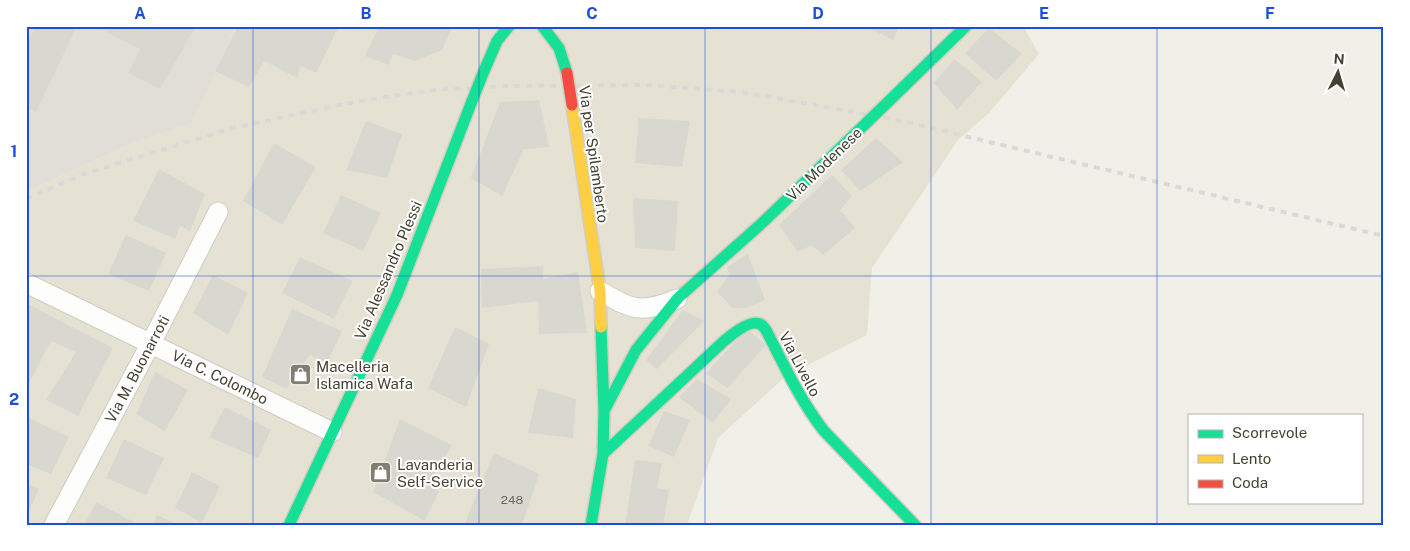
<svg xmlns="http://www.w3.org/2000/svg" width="1410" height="551" viewBox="0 0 1410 551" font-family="'Public Sans',sans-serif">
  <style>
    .residential { fill: #e5e2d4 }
    .industrial { fill: #e0ded6 }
    .building { fill: #d9d8d0 }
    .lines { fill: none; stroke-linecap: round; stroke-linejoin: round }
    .street-casing { stroke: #cecdc5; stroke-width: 21 }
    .fast-casing { stroke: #d0cebe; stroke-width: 14 }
    .slow-casing { stroke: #d0cebe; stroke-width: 14 }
    .street { stroke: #fdfdfc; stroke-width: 19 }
    .fast { stroke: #16e098; stroke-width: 11 }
    .slow { stroke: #ffcf43; stroke-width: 11 }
    .rail { stroke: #d9d9d8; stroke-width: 4; stroke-dasharray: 6 6; stroke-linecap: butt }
    .fast-bridge-casing { stroke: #d0cebe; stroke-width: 14; stroke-linecap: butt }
    .jam-bridge-casing { stroke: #d0cebe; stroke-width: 14; stroke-linecap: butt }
    .fast-bridge { stroke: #16e098; stroke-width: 11 }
    .jam-bridge { stroke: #f24e42; stroke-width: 11 }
    .grid { fill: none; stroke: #1d4ed8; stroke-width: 1; stroke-opacity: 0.55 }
    .labels { text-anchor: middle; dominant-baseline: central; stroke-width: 4; stroke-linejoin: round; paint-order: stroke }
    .number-label { font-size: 12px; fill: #6c685b }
    .street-label { font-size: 15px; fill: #464233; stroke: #fff }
    .poi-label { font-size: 15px; fill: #464233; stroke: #fff; text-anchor: start }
    .neatline { fill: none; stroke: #1d4ed8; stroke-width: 2 }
    .grid-label { font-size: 16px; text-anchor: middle; font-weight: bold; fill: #1d4ed8 }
  </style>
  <rect width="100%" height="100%" fill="#f0efe8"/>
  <path class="residential" d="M 236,26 L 1023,26 L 1039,54 L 989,113 L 958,140 L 872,268 L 867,335 L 786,376 L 718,438 L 687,525 L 26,525 L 26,192 L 132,143 L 190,123 Z"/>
  <path class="industrial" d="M 26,26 L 236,26 L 191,123 L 132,143 L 26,192 Z"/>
  <path class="building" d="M 36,26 L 77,26 L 36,112 L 26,107 L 26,43 Z
    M 95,26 L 196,26 L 160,89 L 128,73 L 140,49 Z
    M 238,26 L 339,26 L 316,73 L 301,66 L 297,78 L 264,61 L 249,87 L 215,71 Z
    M 379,26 L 453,26 L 442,50 L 415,61 L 393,54 L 389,65 L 365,56 Z
    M 865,26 L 900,26 L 893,40 Z
    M 989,28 L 1022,54 L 996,81 L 965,53 Z
    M 955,59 L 982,82 L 957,110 L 934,83 Z
    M 539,100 L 549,147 L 524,149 L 502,196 L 471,178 L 500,102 Z
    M 639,118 L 690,121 L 682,167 L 635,163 Z
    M 366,121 L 402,134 L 387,178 L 346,170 Z
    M 876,138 L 903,162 L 860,191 L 841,170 Z
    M 274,143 L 316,167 L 282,225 L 243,201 Z
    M 159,169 L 205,194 L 190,231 L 180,226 L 175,239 L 133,221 Z
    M 832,175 L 852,196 L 840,210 L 855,228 L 823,255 L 812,245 L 798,252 L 779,225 Z
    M 341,195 L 381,213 L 363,251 L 323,233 Z
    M 633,198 L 678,201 L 675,251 L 635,248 Z
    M 126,235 L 166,253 L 149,291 L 108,274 Z
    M 748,254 L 765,300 L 746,308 L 733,308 L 717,292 L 729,275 L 727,267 Z
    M 300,257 L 353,281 L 334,319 L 282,293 Z
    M 543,266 L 543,279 L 578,272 L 587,333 L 539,334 L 538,301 L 482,308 L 481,269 Z
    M 213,275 L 248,293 L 228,335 L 193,313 Z
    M 30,305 L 113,348 L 78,416 L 46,400 L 76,352 L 51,341 L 26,389 L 26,313 Z
    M 292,309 L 342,331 L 327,363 L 310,355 L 286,389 L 262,377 Z
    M 683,310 L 704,321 L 657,369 L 646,360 Z
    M 455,327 L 489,344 L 466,407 L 428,388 Z
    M 747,329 L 766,345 L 727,388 L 706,373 Z
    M 155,372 L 188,390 L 165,431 L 136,414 Z
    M 697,379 L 731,399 L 713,423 L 679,397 Z
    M 538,388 L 576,399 L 573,438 L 528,433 Z
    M 225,407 L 271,430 L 258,458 L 209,437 Z
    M 664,411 L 690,420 L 674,457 L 648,446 Z
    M 29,418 L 69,437 L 51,474 L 26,464 L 26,424 Z
    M 400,419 L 452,445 L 429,485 L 439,491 L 425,521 L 373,492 Z
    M 124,439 L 164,458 L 146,495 L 106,478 Z
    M 494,453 L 539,474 L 522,525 L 464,525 Z
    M 635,460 L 662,463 L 657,488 L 669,490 L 663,525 L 625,525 Z
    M 192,472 L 220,486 L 202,523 L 175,508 Z
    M 26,483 L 39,489 L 26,517 Z
    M 96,502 L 134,522 L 133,525 L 84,525 Z
    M 157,515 L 179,525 L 153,525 Z"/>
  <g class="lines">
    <defs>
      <path id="street" d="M 26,283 L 332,432
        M 600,291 C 633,310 640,314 677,299
        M 54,525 L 151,343 L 218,212"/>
      <path id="fast" d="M 543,27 L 559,48 L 567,73
        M 484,71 L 497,41 L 509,26
        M 888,102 L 966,26
        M 604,411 L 636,350 L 678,298 L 761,224 L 859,130
        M 603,454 L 724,341 C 731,335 750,319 760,324 C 763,325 764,328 766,330 C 784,365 800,400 824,431 L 915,525
        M 289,525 L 397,295 L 472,101
        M 591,525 L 603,454 L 604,411 L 601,327"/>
      <path id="slow" d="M 572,105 L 600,291 L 601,327"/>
    </defs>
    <use href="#street" class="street-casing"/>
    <use href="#fast" class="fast-casing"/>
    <use href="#slow" class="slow-casing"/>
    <use href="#street" class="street"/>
    <use href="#fast" class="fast"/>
    <use href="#slow" class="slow"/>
    <path class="rail" d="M 26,199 L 81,175 L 229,129 L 359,101 L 435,90 L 505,86 L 645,85 L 742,92 L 893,119 L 1384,236"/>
    <defs>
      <path id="fast-bridge" d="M 472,101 L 484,71
        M 859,130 L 888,102"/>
      <path id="jam-bridge" d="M 567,73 L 572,105"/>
    </defs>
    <use href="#fast-bridge" class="fast-bridge-casing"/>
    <use href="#jam-bridge" class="jam-bridge-casing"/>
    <use href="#fast-bridge" class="fast-bridge"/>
    <use href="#jam-bridge" class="jam-bridge"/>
  </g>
  <path class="grid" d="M 253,26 L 253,525M 479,26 L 479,525M 705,26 L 705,525M 931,26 L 931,525M 1157,26 L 1157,525M 26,276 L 1384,276"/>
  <defs>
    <symbol id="shop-square" viewBox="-11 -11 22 22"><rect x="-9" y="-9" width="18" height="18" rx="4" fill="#827f72" stroke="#fff"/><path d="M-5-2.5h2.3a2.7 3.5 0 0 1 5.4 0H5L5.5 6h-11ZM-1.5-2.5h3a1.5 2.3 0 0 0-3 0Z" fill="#fff"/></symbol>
  </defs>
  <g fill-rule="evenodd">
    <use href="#shop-square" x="288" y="362" width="25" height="25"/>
    <use href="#shop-square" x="368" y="460" width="25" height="25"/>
  </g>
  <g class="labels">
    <g class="number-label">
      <text x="512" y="500">248</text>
    </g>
    <g class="street-label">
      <text transform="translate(594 154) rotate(82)">Via per Spilamberto</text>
      <text transform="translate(824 164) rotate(-44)">Via Modenese</text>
      <text transform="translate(388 270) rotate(-67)">Via Alessandro Plessi</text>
      <text transform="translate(800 364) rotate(62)">Via Livello</text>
      <text transform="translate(137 369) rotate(-62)">Via M. Buonarroti</text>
      <text transform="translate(220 377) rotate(26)">Via C. Colombo</text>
    </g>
    <g class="poi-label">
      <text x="316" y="366">Macelleria<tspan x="316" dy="17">Islamica Wafa</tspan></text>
      <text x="397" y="464">Lavanderia<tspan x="397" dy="17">Self-Service</tspan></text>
    </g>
  </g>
  <rect width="1410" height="551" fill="none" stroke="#ffffff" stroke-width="55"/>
  <rect x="1188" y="414" width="175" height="90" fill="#ffffff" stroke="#b5b3ad"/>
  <rect x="1198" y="430" width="25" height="8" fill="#16e098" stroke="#b5b3ad"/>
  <text x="1232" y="438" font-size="15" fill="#464233">Scorrevole</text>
  <rect x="1198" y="455" width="25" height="8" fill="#ffcf43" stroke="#b5b3ad"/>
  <text x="1232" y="464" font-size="15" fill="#464233">Lento</text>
  <rect x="1198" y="480" width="25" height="8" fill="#f24e42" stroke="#b5b3ad"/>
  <text x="1232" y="488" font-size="15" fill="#464233">Coda</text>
  <g transform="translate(1338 72) rotate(5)" stroke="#ffffff" stroke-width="4" paint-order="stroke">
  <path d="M0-4L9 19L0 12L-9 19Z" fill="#464233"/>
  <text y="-8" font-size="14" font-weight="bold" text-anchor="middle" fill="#464233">N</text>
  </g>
  <rect x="28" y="28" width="1354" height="496" class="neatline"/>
  <g class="grid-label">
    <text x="140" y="19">A</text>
    <text x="366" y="19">B</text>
    <text x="592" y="19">C</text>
    <text x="818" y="19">D</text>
    <text x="1044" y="19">E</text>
    <text x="1270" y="19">F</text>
    <text x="14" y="157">1</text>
    <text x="14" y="405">2</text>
  </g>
</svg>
